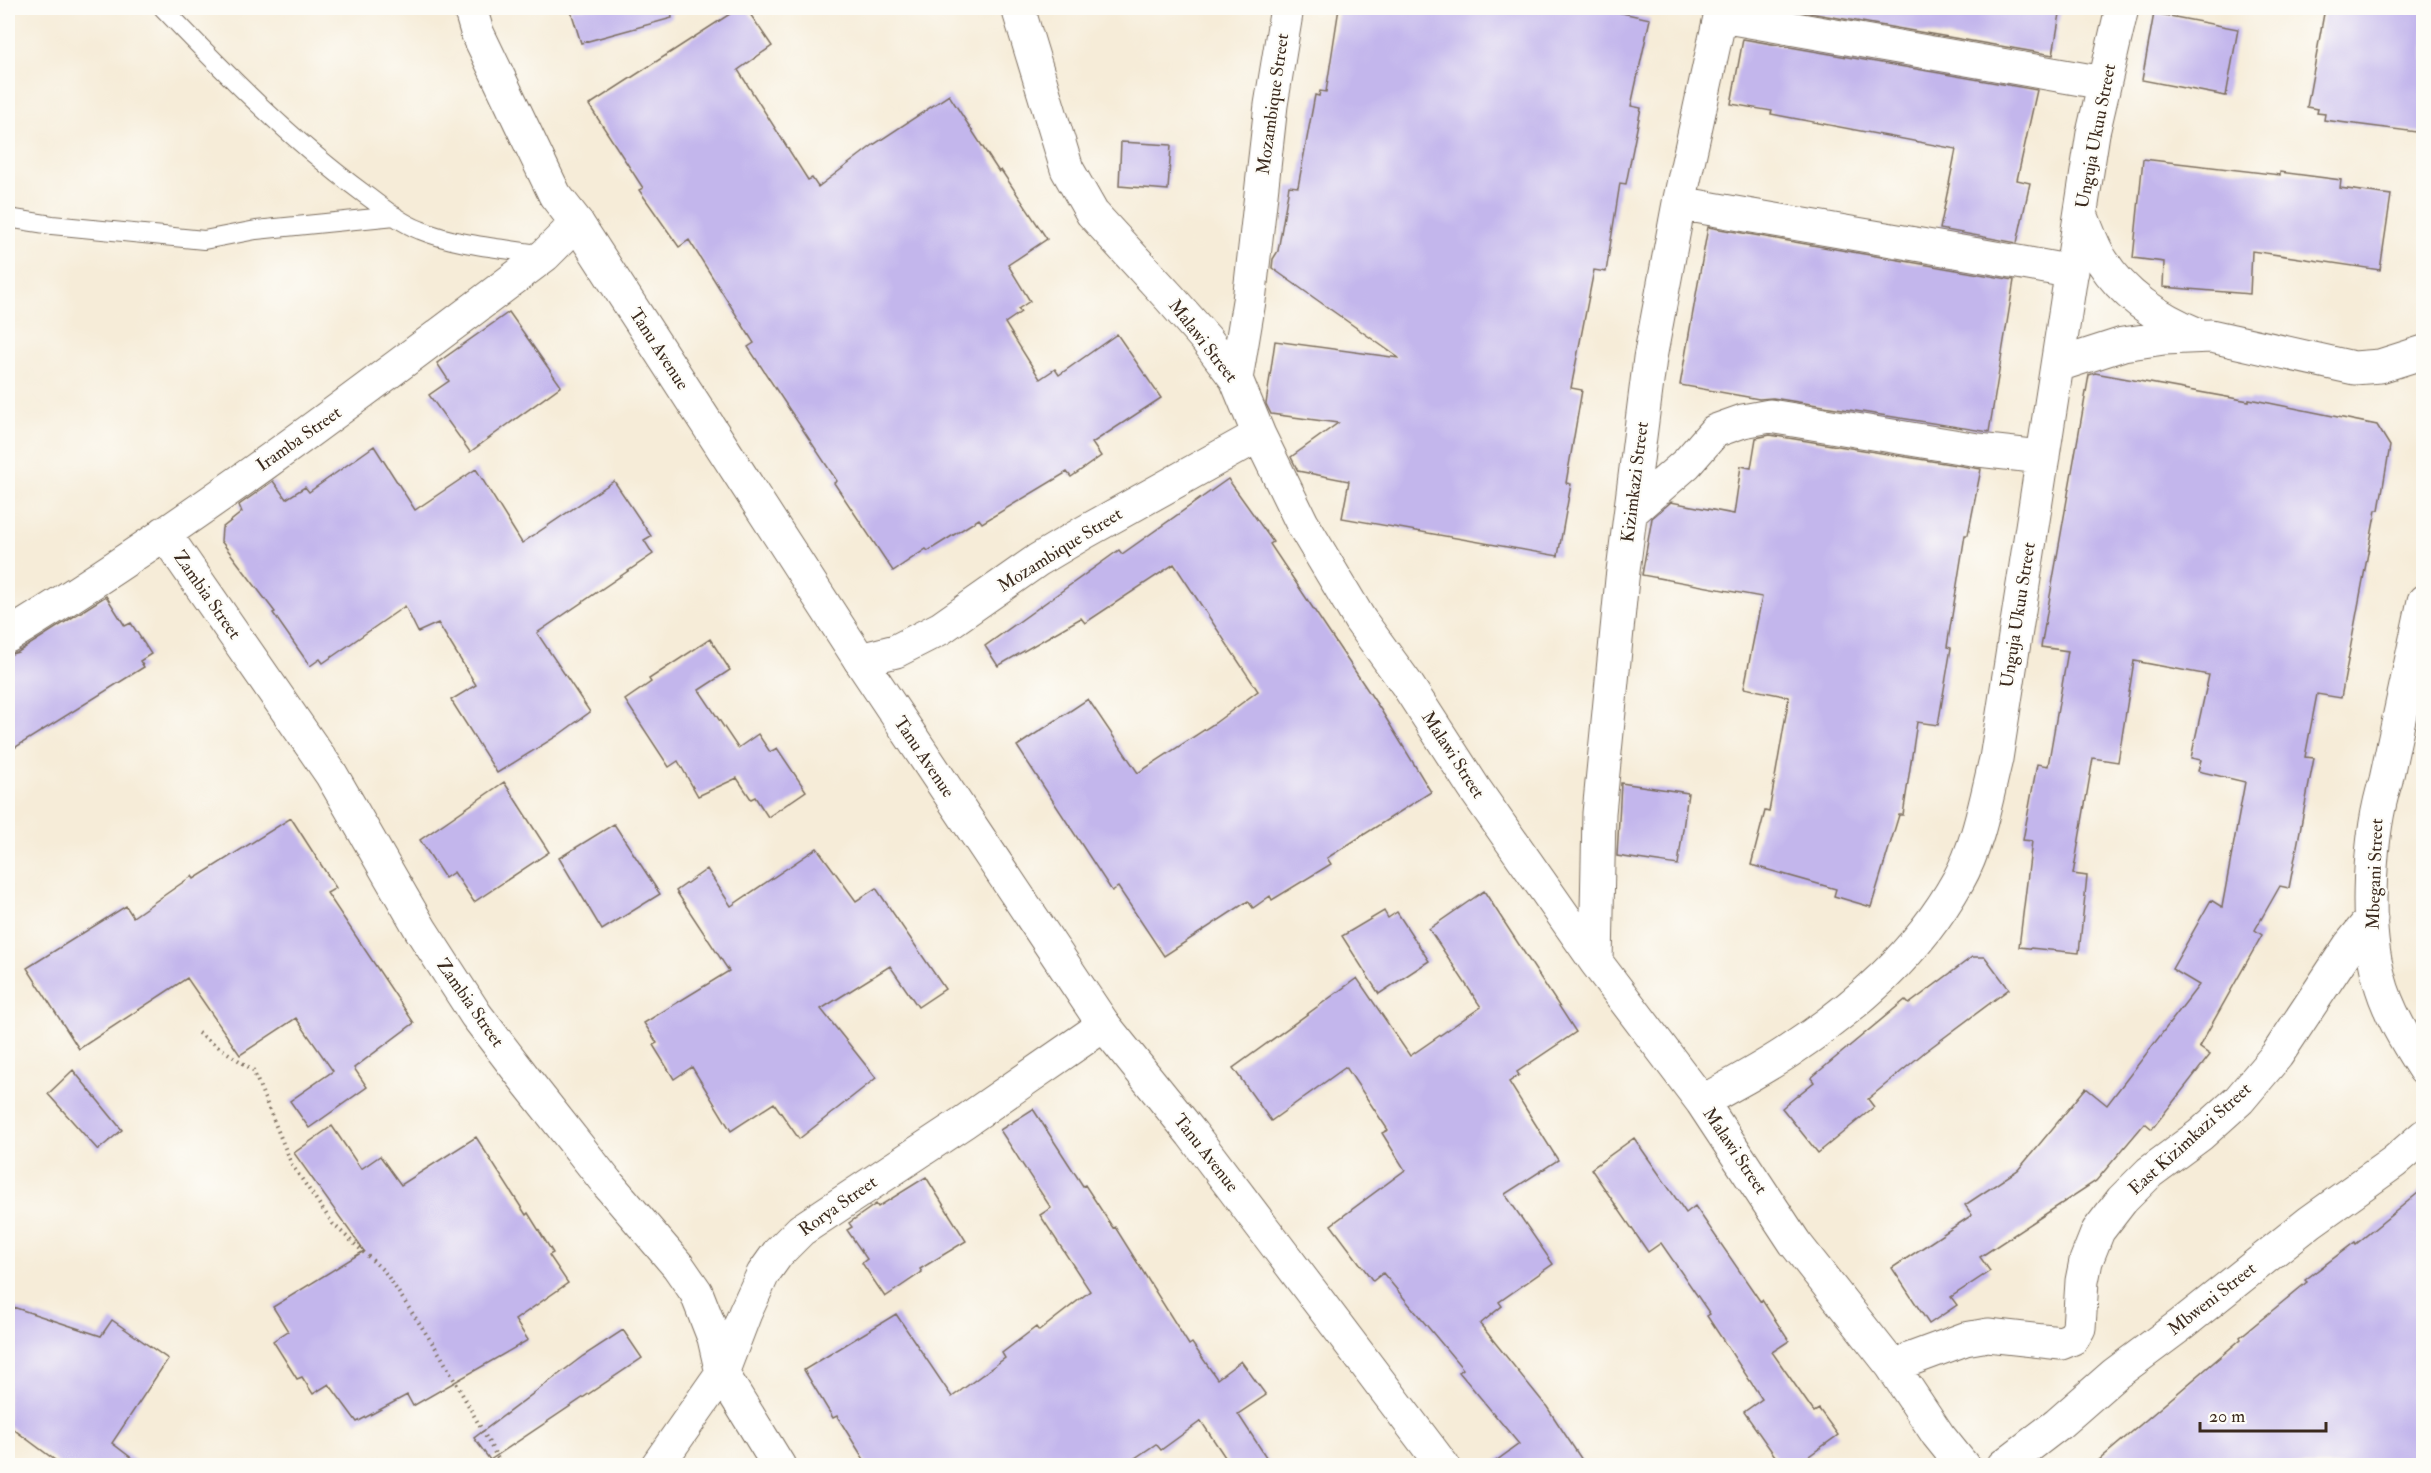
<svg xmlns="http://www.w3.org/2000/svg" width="2431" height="1473" viewBox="0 0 2431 1473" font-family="'IM FELL Double Pica',serif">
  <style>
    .building { fill: #c3b6ec }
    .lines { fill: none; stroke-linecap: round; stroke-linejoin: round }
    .service-casing { stroke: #7c6e5f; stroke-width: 20 }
    .minor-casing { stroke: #7c6e5f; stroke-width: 35 }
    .tertiary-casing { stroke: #7c6e5f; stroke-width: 35 }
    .path { stroke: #7c6e5f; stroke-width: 4; stroke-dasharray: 1.5 4.5; stroke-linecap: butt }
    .service { stroke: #fff; stroke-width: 18 }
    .minor { stroke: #fff; stroke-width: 33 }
    .tertiary { stroke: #fff; stroke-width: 33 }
    .labels { text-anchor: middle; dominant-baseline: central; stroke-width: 4.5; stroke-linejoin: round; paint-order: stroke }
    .street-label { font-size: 18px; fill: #3b2a1e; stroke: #fdfcf7 }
  </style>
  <rect width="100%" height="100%" fill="#fdfcf7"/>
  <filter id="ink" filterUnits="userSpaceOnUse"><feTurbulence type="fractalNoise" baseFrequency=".0167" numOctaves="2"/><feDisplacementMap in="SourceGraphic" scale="12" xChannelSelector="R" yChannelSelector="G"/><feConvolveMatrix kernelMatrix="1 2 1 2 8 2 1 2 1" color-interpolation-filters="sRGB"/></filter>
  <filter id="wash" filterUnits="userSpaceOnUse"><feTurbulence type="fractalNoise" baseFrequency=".008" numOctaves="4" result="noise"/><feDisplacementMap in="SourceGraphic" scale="24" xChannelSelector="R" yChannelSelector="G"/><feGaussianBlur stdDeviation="1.35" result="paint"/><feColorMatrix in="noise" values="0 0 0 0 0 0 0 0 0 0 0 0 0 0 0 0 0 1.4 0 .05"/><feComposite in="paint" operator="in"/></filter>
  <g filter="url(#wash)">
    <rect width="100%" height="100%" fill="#f6ecd8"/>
    <g id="blocks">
      <path class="building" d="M 570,8 L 671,8 L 672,18 L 581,43 Z
        M 739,8 L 746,8 L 772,46 L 738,70 L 808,180 L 812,178 L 818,187 L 873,145 L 949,95 L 999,172 L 1001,170 L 1047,239 L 1008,265 L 1030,301 L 1018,309 L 1021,312 L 1005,323 L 1040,379 L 1055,369 L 1059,375 L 1117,334 L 1161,398 L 1092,443 L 1101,456 L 1071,477 L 1067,472 L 982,523 L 979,519 L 928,551 L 926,549 L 893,571 L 834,483 L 837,481 L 748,347 L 754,343 L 689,240 L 679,247 L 639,190 L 643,188 L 589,105 Z
        M 1339,8 L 1599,8 L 1650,19 L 1631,106 L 1641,108 L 1626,184 L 1620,183 L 1606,272 L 1594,270 L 1571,388 L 1582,390 L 1566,483 L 1571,484 L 1558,556 L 1342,518 L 1349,481 L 1298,471 L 1291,457 L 1338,423 L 1271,414 L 1266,404 L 1275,341 L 1399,358 L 1272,268 L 1273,259 L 1278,251 L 1289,186 L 1298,187 L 1315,95 L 1319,96 L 1320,91 L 1326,92 Z
        M 1781,8 L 2061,8 L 2053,55 Z
        M 2325,8 L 2424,8 L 2424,133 L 2324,120 L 2325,114 L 2317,113 L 2318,109 L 2307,107 Z
        M 2154,13 L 2238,29 L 2226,96 L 2142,80 Z
        M 1743,39 L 2037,90 L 2017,180 L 2030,183 L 2017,243 L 1940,229 L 1956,149 L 1771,114 L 1772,111 L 1731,104 Z
        M 1121,142 L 1171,145 L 1168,190 L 1119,186 Z
        M 2143,159 L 2280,175 L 2280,172 L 2341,180 L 2340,188 L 2391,195 L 2380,270 L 2252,251 L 2250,294 L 2163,287 L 2164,262 L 2133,258 Z
        M 1708,227 L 2014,280 L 1989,432 L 1773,398 L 1759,399 L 1680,385 Z
        M 509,312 L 561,386 L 470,452 L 429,395 L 449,381 L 437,363 Z
        M 2095,373 L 2249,401 L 2249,399 L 2377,425 L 2390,446 L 2379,510 L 2376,510 L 2341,698 L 2317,694 L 2305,757 L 2314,758 L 2289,888 L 2280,886 L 2255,930 L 2262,935 L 2199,1047 L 2210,1055 L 2152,1129 L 2145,1123 L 2096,1181 L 1980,1257 L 1990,1271 L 1951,1297 L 1957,1305 L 1929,1324 L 1892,1268 L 1972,1215 L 1965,1205 L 2018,1170 L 2086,1088 L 2107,1105 L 2199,985 L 2172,969 L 2211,900 L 2222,907 L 2245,782 L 2198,771 L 2201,760 L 2191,758 L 2209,675 L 2134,661 L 2118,762 L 2093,758 L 2073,874 L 2087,876 L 2079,953 L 2019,947 L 2032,841 L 2023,840 L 2037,764 L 2048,766 L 2068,651 L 2041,647 L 2089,375 Z
        M 1770,435 L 1981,469 L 1968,535 L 1965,535 L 1947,647 L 1951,648 L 1938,725 L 1917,722 L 1903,815 L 1899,815 L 1871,907 L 1834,896 L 1836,889 L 1751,865 L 1765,811 L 1769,812 L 1789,697 L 1744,688 L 1762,597 L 1642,575 L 1652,518 L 1671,502 L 1734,514 L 1741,466 L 1751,468 L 1756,438 Z
        M 374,446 L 415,510 L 476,469 L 522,543 L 614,481 L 651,536 L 644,540 L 653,554 L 537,633 L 590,712 L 557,736 L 497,773 L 451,700 L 476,685 L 438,623 L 418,632 L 405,606 L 323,663 L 320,659 L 310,666 L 273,613 L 275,612 L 221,541 L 222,528 L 242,512 L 239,505 L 273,481 L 286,499 L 305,487 L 309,492 Z
        M 1228,479 L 1273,542 L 1270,544 L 1381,710 L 1431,792 L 1327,858 L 1331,864 L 1272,900 L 1270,896 L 1253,908 L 1248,901 L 1164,956 L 1118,887 L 1112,891 L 1017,746 L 1088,699 L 1138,773 L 1215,723 L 1258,691 L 1174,564 L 1085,623 L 1081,618 L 998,666 L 985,646 L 1119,550 L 1122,554 Z
        M 106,596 L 125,626 L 131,623 L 151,654 L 140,661 L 144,667 L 8,752 L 8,655 L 18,652 Z
        M 710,639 L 730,670 L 699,690 L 738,748 L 758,734 L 770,752 L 777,748 L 806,791 L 768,817 L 755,797 L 751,799 L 737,778 L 698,796 L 678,761 L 669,767 L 625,700 L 651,682 L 649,679 Z
        M 504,782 L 549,852 L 474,902 L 454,872 L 445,878 L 420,840 Z
        M 1621,783 L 1688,793 L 1678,865 L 1617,856 Z
        M 291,818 L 336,888 L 327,893 L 414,1023 L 354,1068 L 367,1087 L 309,1128 L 290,1101 L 333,1071 L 296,1018 L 240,1055 L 187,978 L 79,1049 L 27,968 L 126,906 L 133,917 L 192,876 L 194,879 Z
        M 614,824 L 660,894 L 602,930 L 559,858 Z
        M 817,848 L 856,901 L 876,888 L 945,989 L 918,1007 L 890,966 L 821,1009 L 876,1078 L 799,1139 L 774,1103 L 731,1131 L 692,1067 L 674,1079 L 653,1045 L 657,1043 L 644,1023 L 729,971 L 676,891 L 707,869 L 731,906 Z
        M 1484,891 L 1576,1032 L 1517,1072 L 1519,1075 L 1509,1082 L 1558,1160 L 1505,1194 L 1553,1264 L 1499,1302 L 1502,1306 L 1480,1324 L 1547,1407 L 1586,1466 L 1489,1466 L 1519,1444 L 1459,1372 L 1463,1369 L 1383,1273 L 1373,1281 L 1331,1225 L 1405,1170 L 1382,1133 L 1388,1130 L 1346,1067 L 1271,1121 L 1233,1068 L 1357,978 L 1410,1056 L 1481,1007 L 1429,929 Z
        M 1384,911 L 1388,918 L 1397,912 L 1429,961 L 1379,994 L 1342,936 Z
        M 1972,957 L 1985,957 L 2009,989 L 1926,1051 L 1868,1099 L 1874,1107 L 1818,1153 L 1782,1108 L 1814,1082 L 1811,1078 L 1905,1000 L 1909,1004 Z
        M 73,1070 L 122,1130 L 98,1150 L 48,1094 Z
        M 1033,1109 L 1083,1186 L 1085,1185 L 1113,1228 L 1115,1227 L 1189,1345 L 1192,1343 L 1217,1379 L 1241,1361 L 1266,1395 L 1238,1414 L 1272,1466 L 1231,1466 L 1201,1421 L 1161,1450 L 1156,1444 L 1123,1466 L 868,1466 L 837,1416 L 833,1418 L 804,1370 L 896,1314 L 952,1397 L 1005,1358 L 1002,1353 L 1036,1327 L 1039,1331 L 1090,1291 L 1040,1215 L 1051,1208 L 1000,1130 Z
        M 332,1126 L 361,1169 L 380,1156 L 401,1185 L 476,1137 L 526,1215 L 528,1213 L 553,1253 L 549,1255 L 568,1283 L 515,1320 L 528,1340 L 413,1406 L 407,1395 L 357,1422 L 329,1384 L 313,1394 L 302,1377 L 297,1379 L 273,1341 L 288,1331 L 273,1307 L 364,1251 L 294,1153 Z
        M 1634,1138 L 1686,1213 L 1695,1206 L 1760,1301 L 1762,1300 L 1789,1341 L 1772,1352 L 1814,1412 L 1819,1409 L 1838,1435 L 1795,1466 L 1782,1466 L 1744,1412 L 1762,1399 L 1707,1316 L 1710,1314 L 1661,1243 L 1648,1252 L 1591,1169 Z
        M 926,1177 L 966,1241 L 920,1269 L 922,1272 L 885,1297 L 862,1263 L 867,1259 L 847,1230 L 852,1227 L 849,1223 L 876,1204 L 878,1207 Z
        M 2424,1188 L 2424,1466 L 2092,1466 L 2241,1339 L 2240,1337 L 2307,1282 L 2305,1280 L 2355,1242 L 2356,1244 Z
        M 13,1307 L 101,1336 L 112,1320 L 168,1359 L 112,1443 L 142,1466 L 63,1466 L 8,1425 L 8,1326 Z
        M 623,1330 L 642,1358 L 490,1460 L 474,1438 L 583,1356 Z"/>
    </g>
  </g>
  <g filter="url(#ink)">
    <use href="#blocks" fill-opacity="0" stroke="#7c6e5f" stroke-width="1.5"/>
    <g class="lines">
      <defs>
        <path id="service" d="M 163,8 C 226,74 290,139 363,193 C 381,206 399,222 420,230 C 459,246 503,248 545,255
          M 8,218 L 52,225 L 204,240 L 256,230 L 395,216"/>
        <path id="minor" d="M 1018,8 L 1067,169 L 1092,213 L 1169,297 L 1206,339 L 1236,379 L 1259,435 L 1302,523 L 1360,620 L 1408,686 L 1474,788 L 1596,962 L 1702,1102 L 1795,1243 L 1892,1366 L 1938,1435 L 1963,1466
          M 1721,16 L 2104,83
          M 1679,203 C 1810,227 1941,247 2072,272
          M 2081,214 C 2087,229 2093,247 2102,261 C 2125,297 2159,319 2199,335
          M 2058,365 L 2123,344 L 2164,338 L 2211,336 L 2354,368 L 2380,366 L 2424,352
          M 1236,379 L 1249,301 L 1271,105 L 1287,8
          M 1632,511 L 1687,463 L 1715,431 L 1743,421 L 1770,416 L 1978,450 L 2043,457
          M 164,533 L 331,774 L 421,930 L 476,1015 L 528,1083 L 607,1183 L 678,1266 L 696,1292 L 714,1338 L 722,1373 L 779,1466
          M 2424,601 L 2386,780 C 2369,833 2364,924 2379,978 C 2387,1010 2406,1041 2424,1069
          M 8,636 C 195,521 370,387 545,255 L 577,223
          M 860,660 L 896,651 L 941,628 L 1038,560 L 1085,532 L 1259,435
          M 1596,962 L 1599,813 L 1622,579 L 1650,358 L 1679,203 L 1722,8
          M 1702,1102 C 1731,1085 1761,1070 1789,1051 C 1857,1006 1918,953 1958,881 C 1979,844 1986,799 1996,759 L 2093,133 L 2122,8
          M 1892,1366 L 1965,1339 L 1988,1335 L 2061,1343 L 2073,1338 L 2079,1328 L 2082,1281 L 2086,1261 L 2098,1231 L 2122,1200 L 2150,1172 L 2200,1135 L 2239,1100 L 2277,1055 L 2350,945 L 2371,919
          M 657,1466 L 722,1373 L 745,1313 L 763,1274 L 778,1253 L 801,1230 L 964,1122 L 1104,1025
          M 2003,1466 L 2058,1424 L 2115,1374 L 2182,1324 L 2310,1222 L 2394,1162 L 2424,1136"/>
        <path id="tertiary" d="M 470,8 L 477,32 L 555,195 L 577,223 L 860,660 L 1104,1025 L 1192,1134 L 1443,1466"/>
      </defs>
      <use href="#service" class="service-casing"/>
      <use href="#minor" class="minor-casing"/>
      <use href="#tertiary" class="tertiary-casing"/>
      <path class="path" d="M 198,1033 L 253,1070 L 292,1165 L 333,1224 L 385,1272 L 441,1356 L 502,1466"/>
      <use href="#service" class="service"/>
      <use href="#minor" class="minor"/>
      <use href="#tertiary" class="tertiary"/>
    </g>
  </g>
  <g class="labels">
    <g class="street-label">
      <text transform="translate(1273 104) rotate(-82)">Mozambique Street</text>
      <text transform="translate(2096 136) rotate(-79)">Unguja Ukuu Street</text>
      <text transform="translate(1203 341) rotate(52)">Malawi Street</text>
      <text transform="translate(659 349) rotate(57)">Tanu Avenue</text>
      <text transform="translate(299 439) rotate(-35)">Iramba Street</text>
      <text transform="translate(1635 482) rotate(-83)">Kizimkazi Street</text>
      <text transform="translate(1060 550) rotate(-32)">Mozambique Street</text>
      <text transform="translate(207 595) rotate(55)">Zambia Street</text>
      <text transform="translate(2018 615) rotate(-81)">Unguja Ukuu Street</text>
      <text transform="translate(1453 755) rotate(57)">Malawi Street</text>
      <text transform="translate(924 757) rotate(56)">Tanu Avenue</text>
      <text transform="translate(2375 874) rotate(-88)">Mbegani Street</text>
      <text transform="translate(470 1003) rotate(55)">Zambia Street</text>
      <text transform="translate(2190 1139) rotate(-42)">East Kizimkazi Street</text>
      <text transform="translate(1735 1151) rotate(56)">Malawi Street</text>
      <text transform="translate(1206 1153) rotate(52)">Tanu Avenue</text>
      <text transform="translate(838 1206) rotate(-35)">Rorya Street</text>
      <text transform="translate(2212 1299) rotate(-38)">Mbweni Street</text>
    </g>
  </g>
  <rect width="2431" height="1473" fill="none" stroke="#fdfcf7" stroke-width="30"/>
  <path d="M2200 1422v9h126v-9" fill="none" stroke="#3b2a1e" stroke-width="3"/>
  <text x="2209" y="1422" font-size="18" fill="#3b2a1e" stroke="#fdfcf7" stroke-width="4.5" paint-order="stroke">20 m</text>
</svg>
